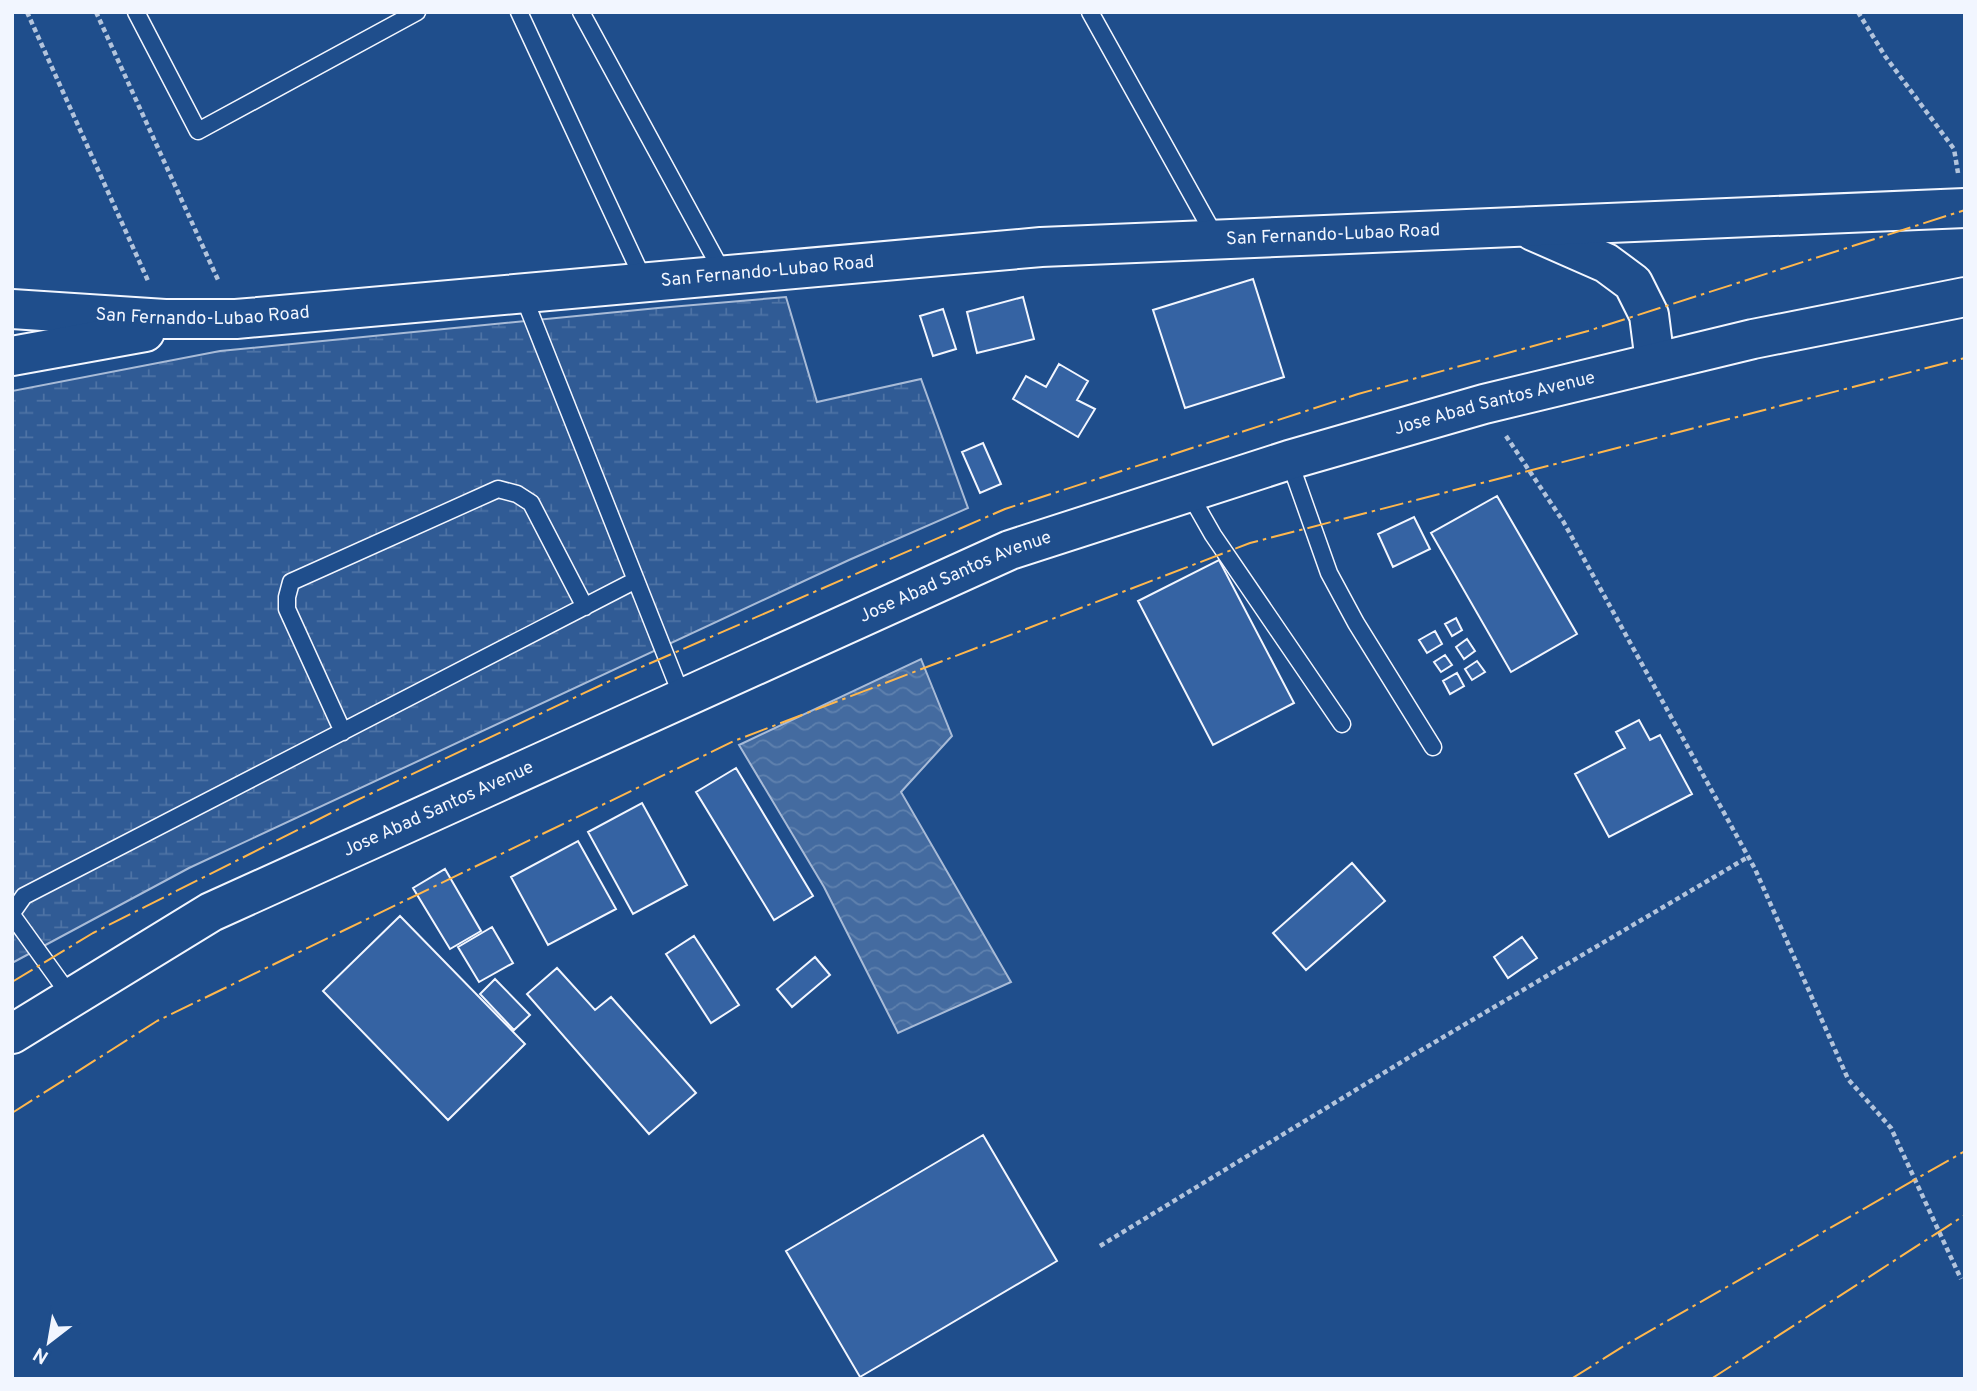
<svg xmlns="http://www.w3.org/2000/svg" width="1977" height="1391" viewBox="0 0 1977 1391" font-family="Overpass,sans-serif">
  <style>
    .wetland { fill: url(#wetland-marsh); stroke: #a8bbd7; stroke-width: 2 }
    .water { fill: url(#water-waves); stroke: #a8bbd7; stroke-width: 2 }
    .building { fill: #3563a3; stroke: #f2f6ff; stroke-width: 2 }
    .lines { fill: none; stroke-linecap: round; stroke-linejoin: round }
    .lane-casing { stroke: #f2f6ff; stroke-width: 19 }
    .secondary-casing { stroke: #f2f6ff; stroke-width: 42 }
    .highway-casing { stroke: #f2f6ff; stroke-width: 42 }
    .path { stroke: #b3c4dc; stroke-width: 4.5; stroke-dasharray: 5 3.5; stroke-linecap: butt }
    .lane { stroke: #1f4e8c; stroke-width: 16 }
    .secondary { stroke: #1f4e8c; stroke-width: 38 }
    .highway { stroke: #1f4e8c; stroke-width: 38 }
    .power { stroke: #ffb74d; stroke-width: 2; stroke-dasharray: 24 5 3.5 5; stroke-linecap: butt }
    .labels { text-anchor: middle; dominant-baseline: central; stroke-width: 5; stroke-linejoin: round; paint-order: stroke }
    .street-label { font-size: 18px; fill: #f2f6ff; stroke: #1f4e8c }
  </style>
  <defs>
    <pattern id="wetland-marsh" width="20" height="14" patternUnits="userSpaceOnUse" patternTransform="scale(1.75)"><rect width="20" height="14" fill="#305b95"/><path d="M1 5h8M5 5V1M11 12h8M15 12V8" fill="none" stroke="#4e73a5"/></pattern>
    <pattern id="water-waves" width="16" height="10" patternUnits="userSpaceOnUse" patternTransform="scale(1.75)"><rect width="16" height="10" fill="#446ba0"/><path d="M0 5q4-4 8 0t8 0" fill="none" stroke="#5f81ae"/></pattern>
  </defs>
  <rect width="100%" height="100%" fill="#1f4e8c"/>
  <path class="wetland" d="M 786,297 L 817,402 L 921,379 L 968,508 L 849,560 L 189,868 L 12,963 L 12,391 L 220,351 L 658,308 Z"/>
  <path class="water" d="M 921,659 L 952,736 L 901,792 L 1011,982 L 898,1033 L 824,887 L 739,745 Z"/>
  <path class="building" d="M 1253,279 L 1284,377 L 1185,408 L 1153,310 Z
    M 1023,297 L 1034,339 L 977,353 L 967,312 Z
    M 943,309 L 956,349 L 933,356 L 920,316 Z
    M 1059,364 L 1088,381 L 1077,400 L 1095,409 L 1078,437 L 1013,399 L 1026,376 L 1046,387 Z
    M 983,443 L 1001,484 L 980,493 L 962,452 Z
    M 1497,496 L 1577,634 L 1511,672 L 1431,533 Z
    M 1414,517 L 1430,549 L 1393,567 L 1378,534 Z
    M 1219,560 L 1294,703 L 1213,745 L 1138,601 Z
    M 1456,618 L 1462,630 L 1452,636 L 1445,624 Z
    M 1435,631 L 1442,644 L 1427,653 L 1419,640 Z
    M 1467,639 L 1475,651 L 1464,659 L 1456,647 Z
    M 1445,655 L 1452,665 L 1441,672 L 1434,662 Z
    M 1477,661 L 1485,672 L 1472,680 L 1465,669 Z
    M 1457,673 L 1464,686 L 1450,694 L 1443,681 Z
    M 1639,720 L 1650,740 L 1660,735 L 1692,794 L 1609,837 L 1575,774 L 1625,748 L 1616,732 Z
    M 736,768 L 813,896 L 774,920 L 696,792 Z
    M 642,803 L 687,885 L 633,914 L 588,832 Z
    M 578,841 L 616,909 L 548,945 L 511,877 Z
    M 1352,863 L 1385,901 L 1306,970 L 1273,933 Z
    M 445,869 L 481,931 L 450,949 L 413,888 Z
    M 400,916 L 525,1044 L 448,1120 L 323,991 Z
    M 492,927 L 513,963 L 479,982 L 458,947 Z
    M 694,936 L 739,1005 L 711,1023 L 666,954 Z
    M 1522,937 L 1537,958 L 1508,978 L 1494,957 Z
    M 815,957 L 830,975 L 792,1007 L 777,989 Z
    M 557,968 L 595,1010 L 611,997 L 696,1093 L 649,1134 L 527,994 Z
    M 495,979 L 530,1015 L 514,1030 L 480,994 Z
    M 983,1135 L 1057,1261 L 860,1377 L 786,1251 Z"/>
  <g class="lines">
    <defs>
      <path id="lane" d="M 136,12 L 198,131 L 417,12
        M 519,12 L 645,283
        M 581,12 L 723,273
        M 1090,12 L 1216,238
        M 523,295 L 683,699
        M 1289,460 L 1329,573 L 1356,623 L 1433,747
        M 1189,493 L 1213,535 L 1342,724
        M 343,732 L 287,609 L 287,597 L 291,582 L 498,489 L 517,494 L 531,503 L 585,607
        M 12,913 L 24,896 L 636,580
        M 12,915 L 71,997"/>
      <g id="secondary">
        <path d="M 1533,231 L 1606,263 L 1633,283 L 1649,315 L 1655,362"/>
        <path id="s1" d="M 12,309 L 165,319 L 236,319 L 1041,247 L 1965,208"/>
        <path d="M 12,356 L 145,332"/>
      </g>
      <g id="highway">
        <path id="s2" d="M 12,1034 L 211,912 L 1010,550 L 1289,460 L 1484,404 L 1753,339 L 1965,297"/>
      </g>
    </defs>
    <use href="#lane" class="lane-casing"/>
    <use href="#secondary" class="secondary-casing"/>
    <use href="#highway" class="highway-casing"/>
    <path class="path" d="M 27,12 L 149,283
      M 96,12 L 219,282
      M 1858,12 L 1885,56 L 1954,149 L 1958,173
      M 1506,436 L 1563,521 L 1755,869 L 1848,1079 L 1891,1128 L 1961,1279
      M 1100,1246 L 1413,1055 L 1748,857"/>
    <use href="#lane" class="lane"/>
    <use href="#secondary" class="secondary"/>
    <use href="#highway" class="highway"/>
    <path class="power" d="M 12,982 L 93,933 L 353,802 L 614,679 L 1005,509 L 1358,394 L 1588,331 L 1965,210
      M 12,1113 L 157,1021 L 734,741 L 1250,543 L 1965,358
      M 1571,1379 L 1627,1344 L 1965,1151
      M 1711,1379 L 1965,1215"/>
  </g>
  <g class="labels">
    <g class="street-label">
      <text stroke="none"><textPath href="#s1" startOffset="1325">San Fernando-Lubao Road</textPath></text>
      <text stroke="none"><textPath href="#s1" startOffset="758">San Fernando-Lubao Road</textPath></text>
      <text stroke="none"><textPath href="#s1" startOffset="191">San Fernando-Lubao Road</textPath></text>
      <text stroke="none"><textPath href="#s2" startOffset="1617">Jose Abad Santos Avenue</textPath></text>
      <text stroke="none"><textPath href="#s2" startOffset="1050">Jose Abad Santos Avenue</textPath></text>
      <text stroke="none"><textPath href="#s2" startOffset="483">Jose Abad Santos Avenue</textPath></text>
    </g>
  </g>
  <rect width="1977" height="1391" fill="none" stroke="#f2f6ff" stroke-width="28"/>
  <g transform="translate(49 1342) rotate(211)" stroke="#1f4e8c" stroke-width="5" paint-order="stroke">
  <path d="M0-5L12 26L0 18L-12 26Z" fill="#f2f6ff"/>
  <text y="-10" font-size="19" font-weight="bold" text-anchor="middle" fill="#f2f6ff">N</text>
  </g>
</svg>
